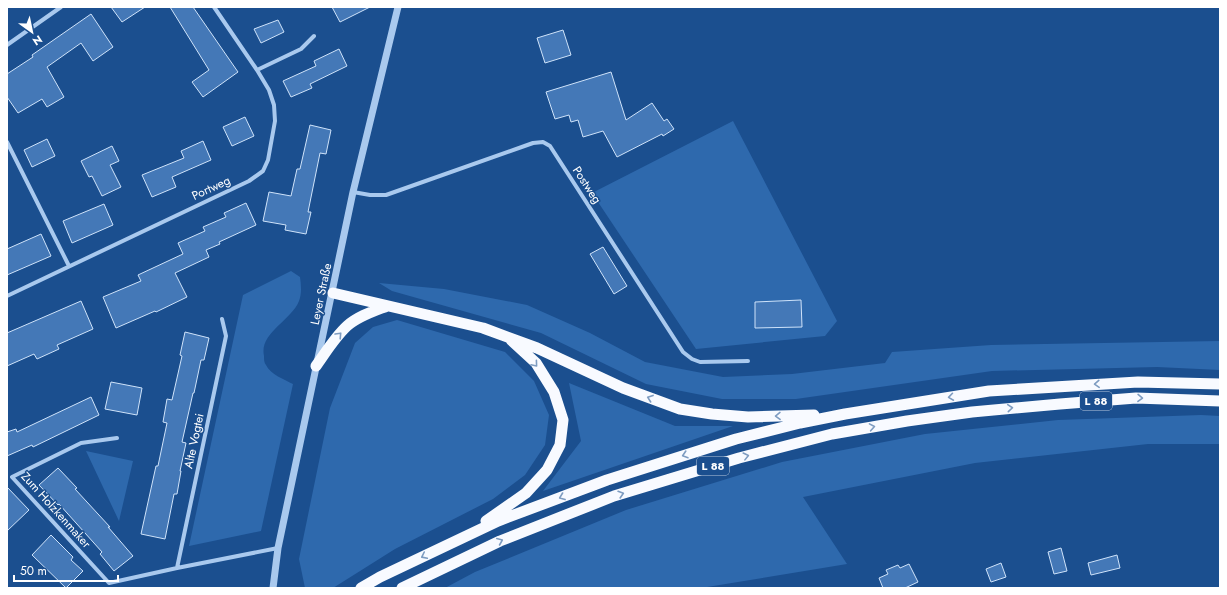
<svg xmlns="http://www.w3.org/2000/svg" width="1227" height="595" viewBox="0 0 1227 595" font-family="Jost,sans-serif">
  <style>
    .green { fill: #2e69ad }
    .building { fill: #4478b7; stroke: #cfe3fa }
    .lines { fill: none; stroke-linecap: round; stroke-linejoin: round }
    .minor { stroke: #a9c9ee; stroke-width: 4 }
    .tertiary { stroke: #a9c9ee; stroke-width: 7 }
    .trunk { stroke: #f8faff; stroke-width: 11 }
    .oneway { stroke: #7e9cc1 }
    .labels { text-anchor: middle; dominant-baseline: central; stroke-width: 3; stroke-linejoin: round; paint-order: stroke }
    .shield { fill: #1b4f8f; stroke: #bbcadd; stroke-width: 1 }
    .shield-label { font-size: 11px; font-weight: bold; fill: #fff }
    .street-label { font-size: 12px; fill: #fff; stroke: #1b4f8f }
  </style>
  <rect width="100%" height="100%" fill="#1b4f8f"/>
  <path class="green" d="M 733,121 L 837,321 L 825,336 L 696,349 L 592,193 Z
    M 291,271 L 300,277 C 301,285 302,293 299,301 C 291,321 259,333 264,356 C 264,359 264,363 266,365 C 270,374 285,380 293,384 L 261,531 L 189,546 L 243,295 Z
    M 379,283 L 444,289 L 527,305 L 590,333 L 645,362 L 723,377 L 792,374 L 885,363 L 892,352 L 991,345 L 1220,341 L 1220,370 L 1157,367 L 992,371 L 796,399 L 722,399 L 646,384 L 541,333 L 392,291 Z
    M 397,320 L 505,352 L 534,381 L 549,415 L 545,445 L 525,475 L 493,499 L 395,549 L 333,588 L 305,588 L 299,559 L 330,408 L 355,343 L 373,327 Z
    M 569,383 L 675,426 L 733,426 L 543,491 L 581,441 Z
    M 1201,415 L 1220,416 L 1220,444 L 1148,444 L 975,463 L 803,497 L 847,564 L 701,588 L 445,588 L 475,572 L 626,510 L 782,462 L 925,434 L 1058,420 Z
    M 86,451 L 133,461 L 119,521 Z"/>
  <path class="building" d="M 111,7 L 145,7 L 122,22 Z
    M 170,7 L 193,7 L 238,72 L 203,97 L 192,82 L 209,70 Z
    M 332,7 L 370,7 L 340,22 Z
    M 91,14 L 113,47 L 93,61 L 81,43 L 47,67 L 64,97 L 47,107 L 42,99 L 18,113 L 7,97 L 7,74 L 33,57 L 32,55 Z
    M 278,20 L 284,32 L 261,43 L 254,29 Z
    M 563,30 L 571,55 L 545,63 L 537,38 Z
    M 339,49 L 347,66 L 310,84 L 312,88 L 291,97 L 283,81 L 316,66 L 314,61 Z
    M 611,72 L 626,120 L 652,103 L 664,121 L 667,119 L 674,129 L 663,136 L 662,134 L 617,157 L 603,131 L 583,137 L 578,120 L 571,122 L 569,115 L 555,119 L 546,92 Z
    M 245,117 L 254,136 L 232,146 L 223,127 Z
    M 310,125 L 331,130 L 326,154 L 320,153 L 308,212 L 311,212 L 306,234 L 285,230 L 286,225 L 263,221 L 269,192 L 291,196 L 297,169 L 300,169 Z
    M 47,139 L 55,156 L 32,167 L 24,150 Z
    M 203,141 L 211,160 L 172,177 L 176,187 L 152,197 L 142,175 L 184,158 L 181,151 Z
    M 112,146 L 119,161 L 110,165 L 121,187 L 102,196 L 92,176 L 89,177 L 81,161 Z
    M 246,203 L 256,225 L 219,242 L 220,244 L 206,250 L 209,257 L 175,273 L 187,297 L 156,312 L 155,311 L 116,328 L 103,297 L 141,281 L 138,275 L 183,254 L 178,243 L 205,231 L 203,227 L 226,217 L 224,213 Z
    M 104,204 L 113,225 L 72,243 L 63,221 Z
    M 41,234 L 51,256 L 7,275 L 7,249 Z
    M 603,247 L 627,286 L 614,294 L 590,254 Z
    M 801,300 L 802,327 L 755,328 L 755,302 Z
    M 81,301 L 93,329 L 57,345 L 59,349 L 37,359 L 34,354 L 7,366 L 7,333 Z
    M 185,332 L 209,338 L 204,360 L 201,360 L 194,393 L 193,393 L 182,442 L 186,443 L 180,471 L 181,471 L 177,494 L 174,494 L 165,539 L 141,534 L 156,466 L 158,466 L 167,423 L 163,422 L 167,399 L 172,400 L 182,356 L 180,355 Z
    M 111,382 L 142,388 L 137,415 L 105,409 Z
    M 91,397 L 99,415 L 33,447 L 32,445 L 7,456 L 7,432 L 16,429 L 17,432 Z
    M 58,468 L 77,488 L 75,489 L 110,527 L 108,527 L 133,556 L 114,571 L 100,554 L 102,552 L 59,504 L 58,505 L 39,485 Z
    M 7,487 L 29,510 L 7,531 Z
    M 51,535 L 73,557 L 71,560 L 83,571 L 66,588 L 32,555 Z
    M 1061,548 L 1067,571 L 1054,574 L 1048,552 Z
    M 1117,555 L 1120,568 L 1091,575 L 1088,563 Z
    M 1001,563 L 1006,577 L 991,582 L 986,569 Z
    M 909,564 L 918,582 L 905,588 L 883,588 L 879,578 L 888,574 L 886,570 L 898,565 L 900,568 Z"/>
  <g class="lines">
    <path class="minor" d="M 7,45 L 61,7
      M 257,70 L 301,49 L 314,36
      M 7,142 L 69,266
      M 353,192 L 370,195 L 386,195 L 533,143 L 543,142 L 550,146 L 683,352 L 692,359 L 700,362 L 748,361
      M 7,296 L 249,181 L 263,171 L 268,160 L 275,121 L 274,105 L 269,90 L 257,70 L 214,7
      M 117,438 L 81,443 L 12,477 L 109,583 L 177,568 L 278,548
      M 177,568 L 226,336 L 222,319"/>
    <path class="tertiary" d="M 273,588 L 278,548 L 353,192 L 398,7"/>
    <path class="trunk" d="M 333,293 L 483,328 L 537,348 L 623,388 L 680,409 L 712,414 L 748,417 L 814,415
      M 316,366 C 326,352 335,337 347,326 C 358,316 374,311 387,306
      M 486,521 L 526,493 L 547,470 L 560,445 L 563,420 L 554,392 L 536,363 L 511,340
      M 361,588 L 380,577 L 498,521 L 607,480 L 736,439 L 800,423 L 845,414 L 989,391 L 1138,382 L 1220,384
      M 402,588 L 500,541 L 614,496 L 739,458 L 832,434 L 907,421 L 972,412 L 1060,404 L 1136,398 L 1220,401"/>
  </g>
  <defs><path id="oneway-chevron" d="M-2-3.5L2.5 0L-2 3.5" fill="none" stroke-width="1.6" stroke-linecap="round" stroke-linejoin="round"/></defs>
  <g class="oneway">
    <use href="#oneway-chevron" transform="translate(339 335) rotate(-47)"/>
    <use href="#oneway-chevron" transform="translate(535 364) rotate(50)"/>
    <use href="#oneway-chevron" transform="translate(1097 384) rotate(177)"/>
    <use href="#oneway-chevron" transform="translate(951 397) rotate(172)"/>
    <use href="#oneway-chevron" transform="translate(650 398) rotate(-160)"/>
    <use href="#oneway-chevron" transform="translate(1140 398) rotate(1)"/>
    <use href="#oneway-chevron" transform="translate(1010 408) rotate(-5)"/>
    <use href="#oneway-chevron" transform="translate(778 416) rotate(179)"/>
    <use href="#oneway-chevron" transform="translate(872 427) rotate(-10)"/>
    <use href="#oneway-chevron" transform="translate(685 455) rotate(162)"/>
    <use href="#oneway-chevron" transform="translate(746 456) rotate(-14)"/>
    <use href="#oneway-chevron" transform="translate(621 494) rotate(-17)"/>
    <use href="#oneway-chevron" transform="translate(562 497) rotate(159)"/>
    <use href="#oneway-chevron" transform="translate(500 541) rotate(-23)"/>
    <use href="#oneway-chevron" transform="translate(424 556) rotate(154)"/>
  </g>
  <g class="labels">
    <g class="shield">
      <rect x="1080" y="392" width="32" height="18" rx="3"/>
      <rect x="697" y="457" width="32" height="18" rx="3"/>
    </g>
    <g class="shield-label">
      <text x="1096" y="401">L 88</text>
      <text x="713" y="466">L 88</text>
    </g>
    <g class="street-label">
      <text transform="translate(587 185) rotate(57)">Postweg</text>
      <text transform="translate(211 188) rotate(-25)">Portweg</text>
      <text transform="translate(321 294) rotate(-78)">Leyer Straße</text>
      <text transform="translate(194 441) rotate(-78)">Alte Vogtei</text>
      <text transform="translate(56 510) rotate(48)">Zum Holzkenmaker</text>
    </g>
  </g>
  <rect width="1227" height="595" fill="none" stroke="#ffffff" stroke-width="16"/>
  <g transform="translate(32 32) rotate(147)" stroke="#1b4f8f" stroke-width="3" paint-order="stroke">
  <path d="M0-3L7 15L0 10L-7 15Z" fill="#ffffff"/>
  <text y="-6" font-size="11" font-weight="bold" text-anchor="middle" fill="#ffffff">N</text>
  </g>
  <path d="M14 575v6h104v-6" fill="none" stroke="#ffffff" stroke-width="2"/>
  <text x="20" y="575" font-size="12" fill="#ffffff" stroke="#1b4f8f" stroke-width="3" paint-order="stroke">50 m</text>
</svg>
